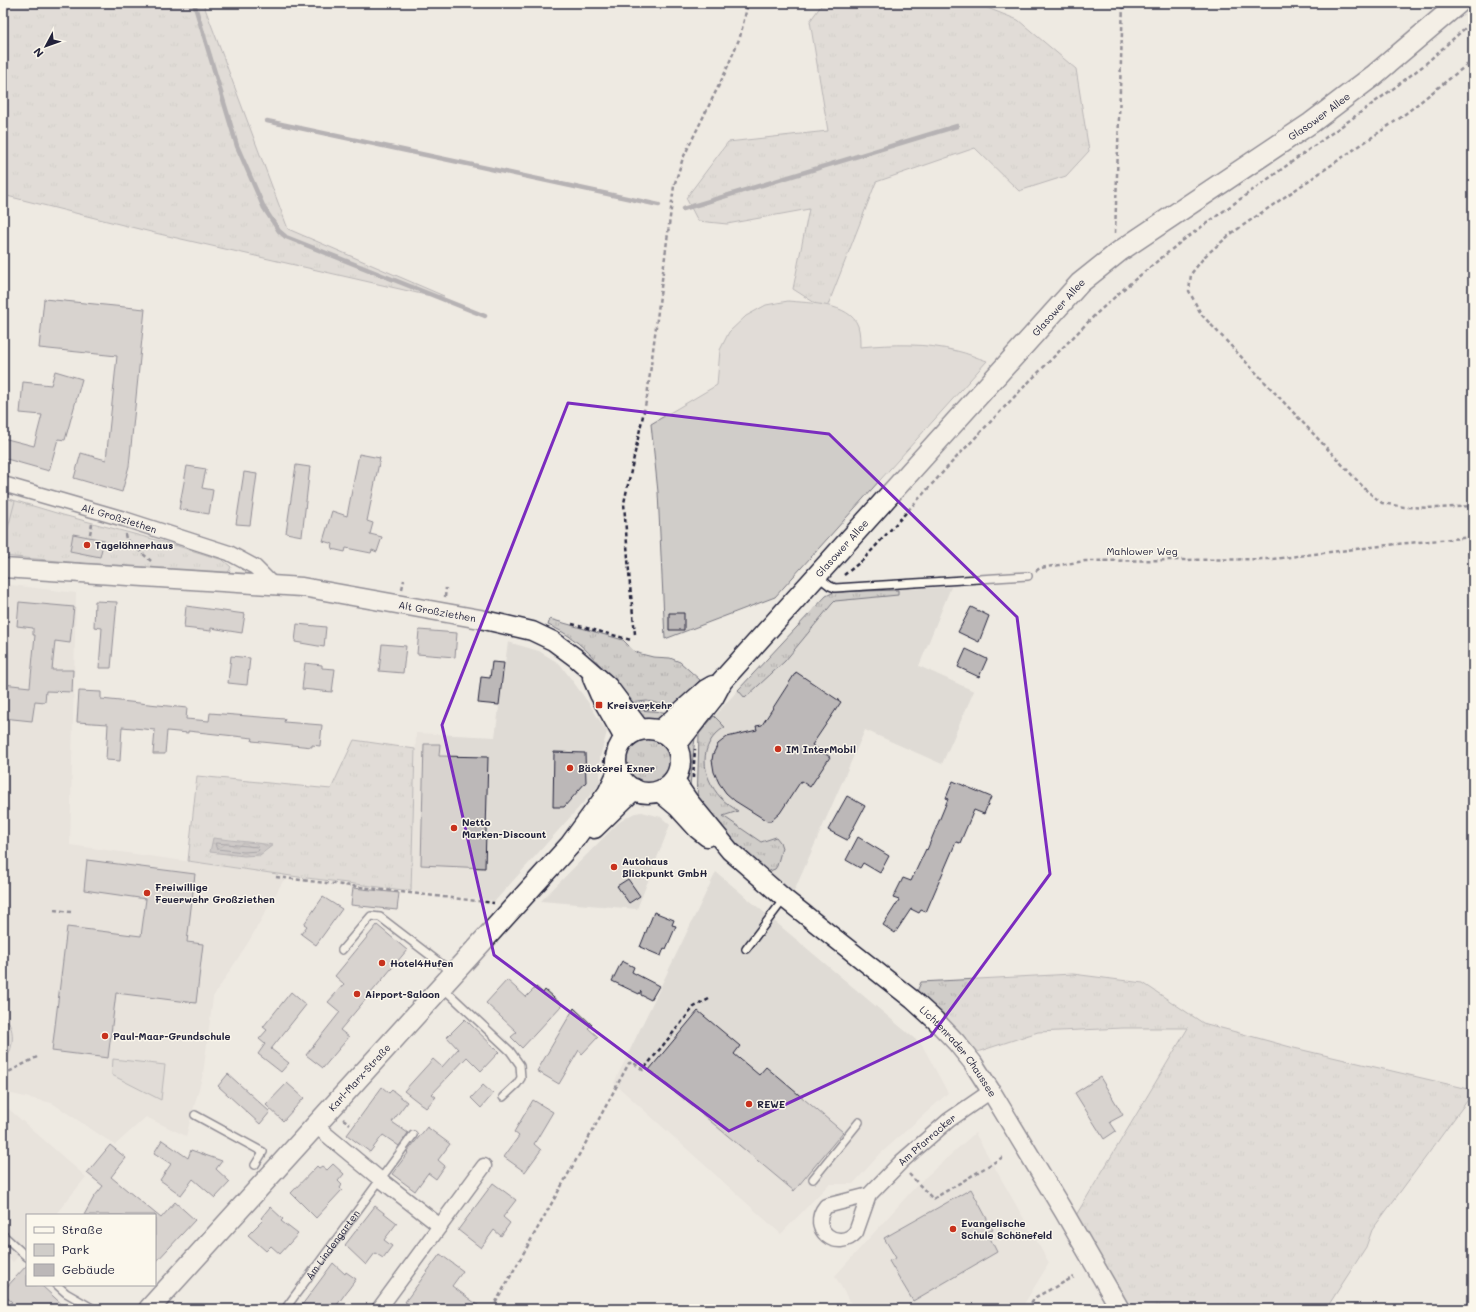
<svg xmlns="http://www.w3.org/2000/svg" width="1476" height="1312" viewBox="0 0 1476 1312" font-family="Mali,sans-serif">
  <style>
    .built { fill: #dfdbd5 }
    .grass { fill: url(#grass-tufts); stroke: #797882 }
    .green { fill: #d0cdc9; stroke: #797882 }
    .water { fill: url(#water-waves); stroke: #716f7c }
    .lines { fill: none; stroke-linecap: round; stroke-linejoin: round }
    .shore { stroke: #575666; stroke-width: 1 }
    .stream { stroke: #716f7c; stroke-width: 4.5 }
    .building { fill: #bcb8b8; stroke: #22223b }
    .service-casing { stroke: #22223b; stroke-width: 10 }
    .minor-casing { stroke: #22223b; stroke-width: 17 }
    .tertiary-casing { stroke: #22223b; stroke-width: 21 }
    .secondary-casing { stroke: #22223b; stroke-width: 23 }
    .path { stroke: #22223b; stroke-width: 2.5; stroke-dasharray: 4 3; stroke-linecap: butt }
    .service { stroke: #fbf7ec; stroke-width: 7 }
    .minor { stroke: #fbf7ec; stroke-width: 14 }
    .tertiary { stroke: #fbf7ec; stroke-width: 18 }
    .secondary { stroke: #fbf7ec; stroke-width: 20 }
    .marked { fill: none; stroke: #7b2cbf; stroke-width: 3; stroke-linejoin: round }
    .poi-dot { fill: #c8321e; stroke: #fbf7ec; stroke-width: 1.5 }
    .labels { text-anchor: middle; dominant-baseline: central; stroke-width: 3; stroke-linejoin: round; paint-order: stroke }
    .street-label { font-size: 10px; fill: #22223b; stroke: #fbf7ec }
    .poi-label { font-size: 10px; font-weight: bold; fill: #22223b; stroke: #fbf7ec; text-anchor: start }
  </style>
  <defs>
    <pattern id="grass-tufts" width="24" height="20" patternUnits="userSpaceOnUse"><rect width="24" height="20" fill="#d0cdc9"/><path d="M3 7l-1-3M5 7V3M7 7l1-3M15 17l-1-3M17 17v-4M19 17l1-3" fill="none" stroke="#b2b0ae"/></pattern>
    <pattern id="water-waves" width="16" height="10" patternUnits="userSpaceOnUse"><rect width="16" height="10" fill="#a6a3a7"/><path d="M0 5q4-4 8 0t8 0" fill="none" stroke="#878489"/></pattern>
  </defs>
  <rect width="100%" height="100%" fill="#eeeae2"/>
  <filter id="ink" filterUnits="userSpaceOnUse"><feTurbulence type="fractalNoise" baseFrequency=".025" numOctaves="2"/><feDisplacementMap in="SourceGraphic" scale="8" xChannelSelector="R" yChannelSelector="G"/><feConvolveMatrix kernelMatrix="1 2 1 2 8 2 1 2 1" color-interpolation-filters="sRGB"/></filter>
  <g filter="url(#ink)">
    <path class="built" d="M 3,584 L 76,593 L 70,845 L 291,876 L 283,881 L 249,941 L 213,997 L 203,1074 L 186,1136 L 146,1117 L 115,1145 L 52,1103 L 3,1092 Z
      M 951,587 L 919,666 L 974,691 L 942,764 L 865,730 L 792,896 L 762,870 L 697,805 L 699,734 L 727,702 L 826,596 L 834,592 Z
      M 508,642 L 539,651 L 560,664 L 588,702 L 607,732 L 600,757 L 600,784 L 495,901 L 411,891 L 416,733 L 495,737 Z
      M 642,812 L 661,817 L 670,825 L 637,909 L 541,901 L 618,823 L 629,816 L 635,813 Z
      M 716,872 L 922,1045 L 948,1093 L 880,1154 L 853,1184 L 829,1184 L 781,1234 L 614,1083 Z
      M 3,1104 L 86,1177 L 55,1215 L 27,1215 L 27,1247 L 13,1262 L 3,1253 Z
      M 975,1133 L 1049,1263 L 1021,1309 L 854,1309 L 835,1276 L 918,1184 Z"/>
    <path class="grass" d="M 3,3 L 203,3 L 288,229 L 444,296 L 426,295 L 155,233 L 3,195 Z
      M 823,3 L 975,3 L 1018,20 L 1076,69 L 1089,151 L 1066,176 L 1019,191 L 975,148 L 876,182 L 826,310 L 793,289 L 809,209 L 727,224 L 698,221 L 686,198 L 728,142 L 828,131 L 810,21 Z
      M 3,497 L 63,515 L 171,544 L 223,560 L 231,567 L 229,571 L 226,574 L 170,571 L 3,556 Z
      M 898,590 L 898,595 L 835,601 L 832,604 L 785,661 L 745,698 L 738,690 L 826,596 L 834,592 Z
      M 550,619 L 623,640 L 634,651 L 641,654 L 653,657 L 670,658 L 680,662 L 700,680 L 674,707 L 647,701 L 628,703 C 607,673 584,639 548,625 Z
      M 639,710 L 663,712 L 673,716 C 657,723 648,725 635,711 Z
      M 714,716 L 725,727 C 697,744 701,776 721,798 C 726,803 732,807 738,811 L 723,816 L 761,842 L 776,837 L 780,842 L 782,848 L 777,866 L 775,869 L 767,872 L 736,847 L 697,805 L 699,734 Z
      M 695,737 L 690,786 L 691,790 L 687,785 L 689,764 L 687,747 Z
      M626 761a22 22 0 1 1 44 0a22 22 0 1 1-44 0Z
      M 354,740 L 415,749 L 411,891 L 291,876 L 188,861 L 197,776 L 331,789 Z
      M 1073,974 L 1143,983 L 1203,1023 L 1294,1048 L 1473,1090 L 1473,1093 L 1372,1230 L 1366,1247 L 1326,1309 L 1128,1309 L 1075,1217 L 1188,1028 L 1123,1028 L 1038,1032 L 974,1053 L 916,994 L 921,982 Z"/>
    <path class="green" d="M 788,301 C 808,303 850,303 858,326 C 860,332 860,341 860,347 C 892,344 926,343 957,351 C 967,353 977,358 987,361 L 775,597 L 665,639 L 658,492 L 651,424 L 717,385 L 720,350 L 729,332 L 746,316 L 766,305 Z
      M 3,497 L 15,501 L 3,547 Z
      M 3,1013 C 16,1028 15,1048 3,1063 L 3,1055 L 8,1044 L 8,1035 L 3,1022 Z
      M 113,1059 L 165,1065 L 161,1100 L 112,1075 Z"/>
    <path class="water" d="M 213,838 L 273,845 L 260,855 L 244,856 L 210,852 Z"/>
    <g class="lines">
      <path class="shore" d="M 216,843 L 258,847 L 259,850 L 258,851 L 244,852 L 217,849 L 216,847 Z"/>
      <path class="stream" d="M 194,3 L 237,146 L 264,208 L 279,231 L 286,237 L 485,316
        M 267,121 L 659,205
        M 683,209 L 957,126"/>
    </g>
    <path class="building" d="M 44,299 L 145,309 L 129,466 L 122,492 L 74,478 L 81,453 L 106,460 L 117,356 L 39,348 Z
      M 55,371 L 82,379 L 65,440 L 58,439 L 49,471 L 3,458 L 3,438 L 34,446 L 42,415 L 20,413 L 23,382 L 51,385 Z
      M 359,454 L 380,458 L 367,521 L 373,523 L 370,534 L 382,537 L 377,552 L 372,550 L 371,553 L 346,548 L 345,552 L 332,549 L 333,544 L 323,541 L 332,511 L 347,516 Z
      M 296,465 L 310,467 L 302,536 L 286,533 Z
      M 187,466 L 206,469 L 202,488 L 213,490 L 209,514 L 179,509 Z
      M 244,472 L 257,474 L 250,525 L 236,524 Z
      M 73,534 L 104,540 L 100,557 L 70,551 Z
      M 95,601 L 117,602 L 111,668 L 99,668 L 102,628 L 94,627 Z
      M 19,602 L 74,607 L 70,643 L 55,641 L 52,670 L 73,670 L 72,692 L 46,691 L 45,702 L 35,701 L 32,721 L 3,718 L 3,684 L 30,687 L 35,635 L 33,635 L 33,628 L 17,626 Z
      M 186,606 L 245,614 L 242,633 L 211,628 L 211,631 L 184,628 Z
      M 971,607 L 989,616 L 979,642 L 958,632 Z
      M 669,613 L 684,613 L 684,630 L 669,630 Z
      M 297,624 L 326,627 L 324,647 L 295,642 Z
      M 419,630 L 457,633 L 455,657 L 417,654 Z
      M 382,644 L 406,646 L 403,673 L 379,671 Z
      M 966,649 L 987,659 L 979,677 L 958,667 Z
      M 231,656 L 250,658 L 247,685 L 228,683 Z
      M 492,662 L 504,663 L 499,705 L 478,703 L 481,677 L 490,678 Z
      M 305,663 L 322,665 L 322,668 L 335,669 L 332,692 L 302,689 Z
      M 796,672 L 841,702 L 812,745 L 830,757 L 810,787 L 801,781 L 780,813 L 771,821 L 767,821 L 735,801 L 726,793 L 719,783 L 714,772 L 712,760 L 713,754 L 718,744 L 727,737 L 757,730 L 756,726 L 762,725 Z
      M 79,691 L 101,692 L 101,699 L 187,708 L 186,719 L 209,721 L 210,713 L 285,719 L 284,722 L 322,725 L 320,746 L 312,745 L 312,747 L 252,741 L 253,738 L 188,731 L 188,733 L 167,731 L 165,754 L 153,754 L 155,730 L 122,727 L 120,761 L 106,760 L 108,724 L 77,722 Z
      M 424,744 L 440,744 L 439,756 L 488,757 L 485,868 L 421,865 Z
      M 554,752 L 585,753 L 586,782 L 564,807 L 553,807 Z
      M 953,781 L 991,797 L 984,814 L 974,810 L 960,843 L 956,842 L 926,912 L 921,910 L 919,913 L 911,909 L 895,933 L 883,925 L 899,900 L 893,898 L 903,878 L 911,881 L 926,849 L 927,850 L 948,799 L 946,798 Z
      M 847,796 L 865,806 L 847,840 L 828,830 Z
      M 858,837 L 889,856 L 880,873 L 863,863 L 860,868 L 846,860 Z
      M 87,860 L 195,874 L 187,942 L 203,944 L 196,1003 L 116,993 L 108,1058 L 52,1051 L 67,927 L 141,936 L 146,899 L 84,890 Z
      M 628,879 L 640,896 L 629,903 L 617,886 Z
      M 353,888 L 399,893 L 397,910 L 351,905 Z
      M 323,897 L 342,909 L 316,945 L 301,934 L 307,926 L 304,924 Z
      M 654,912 L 674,920 L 672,925 L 676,926 L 666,949 L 664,948 L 661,956 L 640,947 Z
      M 377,925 L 407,950 L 340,1030 L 349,1037 L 323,1068 L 306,1055 L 340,1012 L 328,1002 L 344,984 L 335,976 Z
      M 622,961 L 634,967 L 632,972 L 659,986 L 651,1000 L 641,995 L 641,991 L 639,994 L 612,981 Z
      M 507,980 L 526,997 L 536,987 L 543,993 L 545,990 L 562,1005 L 522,1048 L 511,1037 L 517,1032 L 486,1003 Z
      M 291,992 L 306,1005 L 271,1049 L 289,1063 L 281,1072 L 258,1054 L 265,1044 L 259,1039 L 267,1030 L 263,1027 Z
      M 574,1008 L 592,1025 L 588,1028 L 598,1037 L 582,1054 L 579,1050 L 559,1084 L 537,1071 Z
      M 698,1011 L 740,1046 L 734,1054 L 759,1075 L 766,1067 L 843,1132 L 794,1191 L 649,1070 Z
      M 465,1019 L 499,1052 L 481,1071 L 467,1057 L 432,1094 L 436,1097 L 426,1108 L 404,1091 L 433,1059 L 442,1067 L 458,1049 L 447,1037 Z
      M 228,1074 L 270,1112 L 260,1124 L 218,1086 Z
      M 1100,1077 L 1123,1115 L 1110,1122 L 1116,1131 L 1104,1139 L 1075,1093 Z
      M 287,1083 L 304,1098 L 283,1121 L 266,1105 Z
      M 483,1085 L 493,1094 L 481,1108 L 471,1098 Z
      M 382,1087 L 389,1093 L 392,1090 L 407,1102 L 392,1122 L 408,1133 L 399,1146 L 383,1135 L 370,1152 L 347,1135 Z
      M 533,1100 L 553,1112 L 534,1144 L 541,1150 L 525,1172 L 504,1157 L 519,1136 L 514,1132 Z
      M 427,1127 L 450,1144 L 438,1160 L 445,1166 L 436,1179 L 428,1173 L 415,1191 L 392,1174 L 408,1153 L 407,1152 Z
      M 162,1140 L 188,1158 L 191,1150 L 222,1161 L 216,1169 L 230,1182 L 215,1198 L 193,1179 L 181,1195 L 160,1180 L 171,1164 L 154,1153 Z
      M 110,1145 L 126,1158 L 111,1177 L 161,1218 L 175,1202 L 195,1220 L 155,1263 L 155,1215 L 84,1215 L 94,1197 L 103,1186 L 87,1173 Z
      M 333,1164 L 344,1174 L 338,1181 L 342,1185 L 340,1188 L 342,1190 L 316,1218 L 291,1193 L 317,1166 L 319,1168 L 322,1166 L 327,1170 Z
      M 493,1183 L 516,1200 L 503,1217 L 510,1223 L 501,1236 L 494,1230 L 481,1248 L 458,1230 Z
      M 971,1189 L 993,1230 L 987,1232 L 997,1252 L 913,1301 L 889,1261 L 896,1258 L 884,1238 Z
      M 375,1206 L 397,1223 L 384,1240 L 392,1246 L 383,1258 L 375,1253 L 366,1265 L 345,1245 Z
      M 270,1207 L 283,1219 L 281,1221 L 298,1234 L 280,1254 L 271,1246 L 266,1251 L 248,1235 L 263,1220 L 261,1218 Z
      M 440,1254 L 463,1271 L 452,1286 L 483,1309 L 447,1309 L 439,1304 L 435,1309 L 415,1309 L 405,1302 Z
      M 333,1263 L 345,1274 L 346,1272 L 356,1279 L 334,1309 L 299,1309 Z
      M 27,1265 L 27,1285 L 41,1285 L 67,1309 L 16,1309 L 10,1303 L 12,1302 L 3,1294 L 3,1291 Z"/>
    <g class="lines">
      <defs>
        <g id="service">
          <path d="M 817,576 L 830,586 L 835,588 L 1028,576"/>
          <path d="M 746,949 L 784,899"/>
          <path d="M 342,950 L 371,916 L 380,917 L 453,973"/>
          <path d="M 442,987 L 510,1051 L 520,1065 L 521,1078 L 517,1084 L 503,1097"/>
          <path d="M 195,1115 L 263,1152 L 255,1165"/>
          <path d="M 813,1179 L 859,1122"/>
          <path d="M 3,1235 L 27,1257"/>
          <path d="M 57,1285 L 66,1293 L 94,1309"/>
          <path id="s1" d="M 285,1309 L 413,1135"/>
        </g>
        <g id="minor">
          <path id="s2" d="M 3,484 L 124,519 L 229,553 L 255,567 L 273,585"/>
          <path d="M 316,1126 L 381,1180 L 440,1226"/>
          <path id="s3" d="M 869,1195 L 856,1232 C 838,1253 807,1229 826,1206 L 869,1195 L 902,1161 L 949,1120 L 991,1091"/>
          <path d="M 379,1309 L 484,1166"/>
        </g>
        <g id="tertiary">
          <path id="s4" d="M 3,568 L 302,587 L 480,619 L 532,631 L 553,641 L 576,658 L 608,686 L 641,730"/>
          <path d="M 592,678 L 599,694 L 625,740"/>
          <path id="s5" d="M 674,779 L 689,801 L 730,851 L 785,899 L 913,1000 L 935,1020 L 956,1042 L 973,1063 L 991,1091 L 1064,1212 L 1120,1309"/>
          <path d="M 658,791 L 677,807 L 697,829 L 707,837"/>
        </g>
        <g id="secondary">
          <circle cx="648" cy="761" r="32"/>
          <path d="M 660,731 L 706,690 L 713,686"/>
          <path id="s6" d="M 676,745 L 713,698 L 722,681 L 1080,283 L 1120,251 L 1311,123 L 1373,76 L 1459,3"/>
          <path d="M 594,828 L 634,789"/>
          <path id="s7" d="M 149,1309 L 570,845 L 608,793 L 618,772"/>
        </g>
      </defs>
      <use href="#service" class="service-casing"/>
      <use href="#minor" class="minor-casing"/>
      <use href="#tertiary" class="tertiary-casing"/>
      <use href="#secondary" class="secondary-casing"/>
      <path class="path" d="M 1473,60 L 1400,118 L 1232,233 L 1205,256 L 1191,274 L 1189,291 L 1201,314 L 1367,491 L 1382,503 L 1404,507 L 1437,508 L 1473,506
        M 1115,233 L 1123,3
        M 90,534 L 92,524
        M 125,534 L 126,539 L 151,561
        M 1036,571 L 1040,568 L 1085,561 L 1273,559 L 1397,544 L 1473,537
        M 844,575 L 863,560 L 954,460 L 1017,394 L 1096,314 L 1127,286 L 1182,241 L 1386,94 L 1423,66 L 1473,21
        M 402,589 L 404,580
        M 445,597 L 446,588
        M 572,624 L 631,640
        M 635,634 L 630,586 L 624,503 L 647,397 L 674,186 L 683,158 L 724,75 L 740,37 L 748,3
        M 645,708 L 658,709
        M 604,762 L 608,743
        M 693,778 L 695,749
        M 276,877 L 494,903
        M 54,910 L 71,912
        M 3,1075 L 37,1057
        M 343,1119 L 350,1124
        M 909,1174 L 933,1199 L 1003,1157
        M 492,1309 L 593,1130 L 629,1063 L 634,1063 L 643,1070 L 694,1007 L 709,999
        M 1028,1309 L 1034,1298 L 1074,1277"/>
      <use href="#service" class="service"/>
      <use href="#minor" class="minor"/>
      <use href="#tertiary" class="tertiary"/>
      <use href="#secondary" class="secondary"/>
    </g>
  </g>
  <path d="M0 0H1476V1312H0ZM 568,403 L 829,434 L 1017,617 L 1050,874 L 931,1036 L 729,1131 L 494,955 L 442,725 Z" fill="#eeeae2" fill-opacity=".55" fill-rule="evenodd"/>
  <path class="marked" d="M 568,403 L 829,434 L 1017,617 L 1050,874 L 931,1036 L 729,1131 L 494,955 L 442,725 Z"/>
  <g class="poi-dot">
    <circle cx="87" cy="545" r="4"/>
    <rect x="595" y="701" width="8" height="8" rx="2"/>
    <circle cx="778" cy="749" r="4"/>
    <circle cx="570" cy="768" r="4"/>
    <circle cx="454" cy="828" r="4"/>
    <circle cx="614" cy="867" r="4"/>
    <circle cx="147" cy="893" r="4"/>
    <circle cx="382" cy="963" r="4"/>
    <circle cx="357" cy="994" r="4"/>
    <circle cx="105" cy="1036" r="4"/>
    <circle cx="749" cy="1104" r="4"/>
    <circle cx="953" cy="1229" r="4"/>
  </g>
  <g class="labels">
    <g class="street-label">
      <text stroke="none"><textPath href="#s6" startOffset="906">Glasower Allee</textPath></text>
      <text stroke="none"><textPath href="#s6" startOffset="582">Glasower Allee</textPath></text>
      <text stroke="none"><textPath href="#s2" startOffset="121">Alt Großziethen</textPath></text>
      <text stroke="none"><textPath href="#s6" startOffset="258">Glasower Allee</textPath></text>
      <text x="1142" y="551">Mahlower Weg</text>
      <text stroke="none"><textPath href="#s4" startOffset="437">Alt Großziethen</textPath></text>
      <text stroke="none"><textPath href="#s5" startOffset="396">Lichtenrader Chaussee</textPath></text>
      <text stroke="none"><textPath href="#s7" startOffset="313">Karl-Marx-Straße</textPath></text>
      <text stroke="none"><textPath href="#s3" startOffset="229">Am Pfarracker</textPath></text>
      <text stroke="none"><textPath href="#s1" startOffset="80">Am Lindengarten</textPath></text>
    </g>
    <g class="poi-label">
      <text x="95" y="545">Tagelöhnerhaus</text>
      <text x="607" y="705">Kreisverkehr</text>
      <text x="786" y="749">IM InterMobil</text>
      <text x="578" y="768">Bäckerei Exner</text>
      <text x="462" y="822">Netto<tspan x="462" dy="12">Marken-Discount</tspan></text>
      <text x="622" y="861">Autohaus<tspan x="622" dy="12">Blickpunkt GmbH</tspan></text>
      <text x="155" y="887">Freiwillige<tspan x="155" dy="12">Feuerwehr Großziethen</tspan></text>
      <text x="390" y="963">Hotel4Hufen</text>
      <text x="365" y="994">Airport-Saloon</text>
      <text x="113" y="1036">Paul-Maar-Grundschule</text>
      <text x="757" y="1104">REWE</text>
      <text x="961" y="1223">Evangelische<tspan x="961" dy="12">Schule Schönefeld</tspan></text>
    </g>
  </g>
  <rect width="1476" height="1312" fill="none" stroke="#fbf7ec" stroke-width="16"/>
  <rect x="8" y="8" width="1460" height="1296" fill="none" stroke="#22223b" stroke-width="1.5" filter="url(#ink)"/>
  <rect x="26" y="1214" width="130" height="72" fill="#fbf7ec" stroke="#a4a2a5"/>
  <rect x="34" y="1227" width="20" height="6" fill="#fbf7ec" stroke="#a4a2a5"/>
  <text x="62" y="1234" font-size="12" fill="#22223b">Straße</text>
  <rect x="34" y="1244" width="20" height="12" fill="#d0cdc9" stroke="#a4a2a5"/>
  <text x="62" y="1254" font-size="12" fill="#22223b">Park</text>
  <rect x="34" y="1264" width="20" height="12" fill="#bcb8b8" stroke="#a4a2a5"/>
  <text x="62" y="1274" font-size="12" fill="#22223b">Gebäude</text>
  <g transform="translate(46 46) rotate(229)" stroke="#fbf7ec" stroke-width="3" paint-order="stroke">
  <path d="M0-3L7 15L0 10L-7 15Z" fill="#22223b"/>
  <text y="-6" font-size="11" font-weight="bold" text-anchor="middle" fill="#22223b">N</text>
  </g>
</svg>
